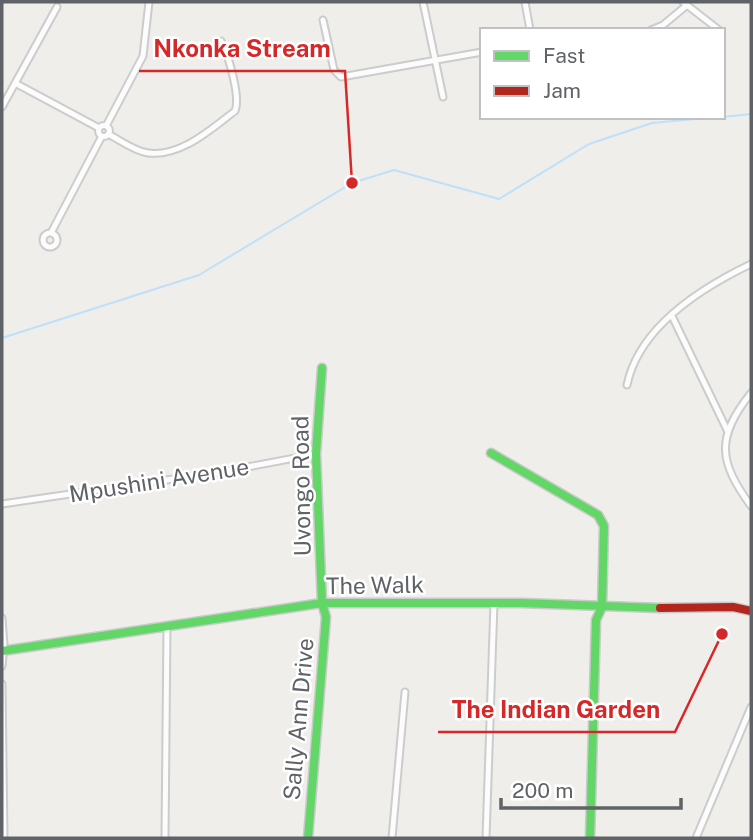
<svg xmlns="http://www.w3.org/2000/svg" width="753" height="840" viewBox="0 0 753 840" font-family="'Public Sans',sans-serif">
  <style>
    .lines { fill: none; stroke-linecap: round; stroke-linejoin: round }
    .stream { stroke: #bfe0f9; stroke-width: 2 }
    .street-casing { stroke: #cbcccc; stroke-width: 9 }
    .fast-casing { stroke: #cacacb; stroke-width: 11 }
    .jam-casing { stroke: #cacacb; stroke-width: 11 }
    .street { stroke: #fdfcfc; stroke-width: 5 }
    .fast { stroke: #63d668; stroke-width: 8 }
    .jam { stroke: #b3261e; stroke-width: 8 }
    .labels { text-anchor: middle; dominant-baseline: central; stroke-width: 5; stroke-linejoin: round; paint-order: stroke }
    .street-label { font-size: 23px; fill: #5f6368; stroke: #fff }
    .leader { fill: none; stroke: #d62828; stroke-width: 2.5 }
    .callout-dot { fill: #d62828; stroke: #fff; stroke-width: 2.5 }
    .callout-label { font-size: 24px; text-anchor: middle; font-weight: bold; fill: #d62828; stroke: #fff; stroke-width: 5; stroke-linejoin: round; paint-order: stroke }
  </style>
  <rect width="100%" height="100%" fill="#efeeea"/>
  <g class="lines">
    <path class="stream" d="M 723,117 L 751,114
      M 2,338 L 199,275 L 352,183 L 394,170 L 499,199 L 589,144 L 652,123 L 717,117"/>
    <defs>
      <path id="street" d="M 423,2 L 443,97
        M 525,2 L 530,30
        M 683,2 L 719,30
        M 323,20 L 334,70 L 341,77 L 482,52
        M 651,30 L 663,25 L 686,6
        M 15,83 L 99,128
        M 2,107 L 57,7
        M98.5 131a5.5 5.5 0 1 1 11 0a5.5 5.5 0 1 1-11 0Z
        M 106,126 L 143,56 L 149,2
        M 108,134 C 120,140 134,151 148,153 C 181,157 211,129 235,111 C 241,97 228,54 221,41
        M 51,233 L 102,136
        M43 240a7 7 0 1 1 14 0a7 7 0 1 1-14 0Z
        M 672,316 L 728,432
        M 627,385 C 639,327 701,288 751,264
        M 751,393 C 715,438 719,462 751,506
        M 2,504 L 221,472 L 316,454
        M 2,618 L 4,645 L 2,666
        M 2,684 L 4,838
        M 165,838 L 167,626
        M 392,838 L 405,692
        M 486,838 L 494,603
        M 696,838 L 751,707"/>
      <path id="fast" d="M 491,453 L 598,515 L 604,526 L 602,607 L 596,620 L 590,838
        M 2,651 L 322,603 L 521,603 L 660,608
        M 308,838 L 326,617 L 322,603 L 316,454 L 322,368"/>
      <path id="jam" d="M 660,608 L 733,607 L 751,611"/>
    </defs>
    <use href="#street" class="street-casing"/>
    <use href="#fast" class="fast-casing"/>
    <use href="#jam" class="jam-casing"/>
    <use href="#street" class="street"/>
    <use href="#fast" class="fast"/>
    <use href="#jam" class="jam"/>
  </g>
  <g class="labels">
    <g class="street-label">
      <text transform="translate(159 480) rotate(-9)">Mpushini Avenue</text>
      <text transform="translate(301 486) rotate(-91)">Uvongo Road</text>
      <text transform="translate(375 585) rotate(-1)">The Walk</text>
      <text transform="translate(298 719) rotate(-85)">Sally Ann Drive</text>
    </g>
  </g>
  <path class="leader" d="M352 183L345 71H139M722 634L675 732H438"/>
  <g class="callout-dot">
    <circle cx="352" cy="183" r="7"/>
    <circle cx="722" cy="634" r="7"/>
  </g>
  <g class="callout-label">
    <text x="242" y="57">Nkonka Stream</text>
    <text x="556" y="718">The Indian Garden</text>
  </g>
  <rect width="753" height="840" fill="none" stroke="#5f6368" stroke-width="7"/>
  <rect x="480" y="28" width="245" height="91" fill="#ffffff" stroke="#bfc1c3" stroke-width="2"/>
  <rect x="494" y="51" width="35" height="10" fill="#63d668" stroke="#bfc1c3" stroke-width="2"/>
  <text x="543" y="63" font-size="21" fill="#5f6368">Fast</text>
  <rect x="494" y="86" width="35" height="10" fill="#b3261e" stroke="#bfc1c3" stroke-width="2"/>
  <text x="543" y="98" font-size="21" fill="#5f6368">Jam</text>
  <path d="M501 798v10h180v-10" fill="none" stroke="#5f6368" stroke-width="3.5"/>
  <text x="512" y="798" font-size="21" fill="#5f6368" stroke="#ffffff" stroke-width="5" paint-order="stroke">200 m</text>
</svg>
